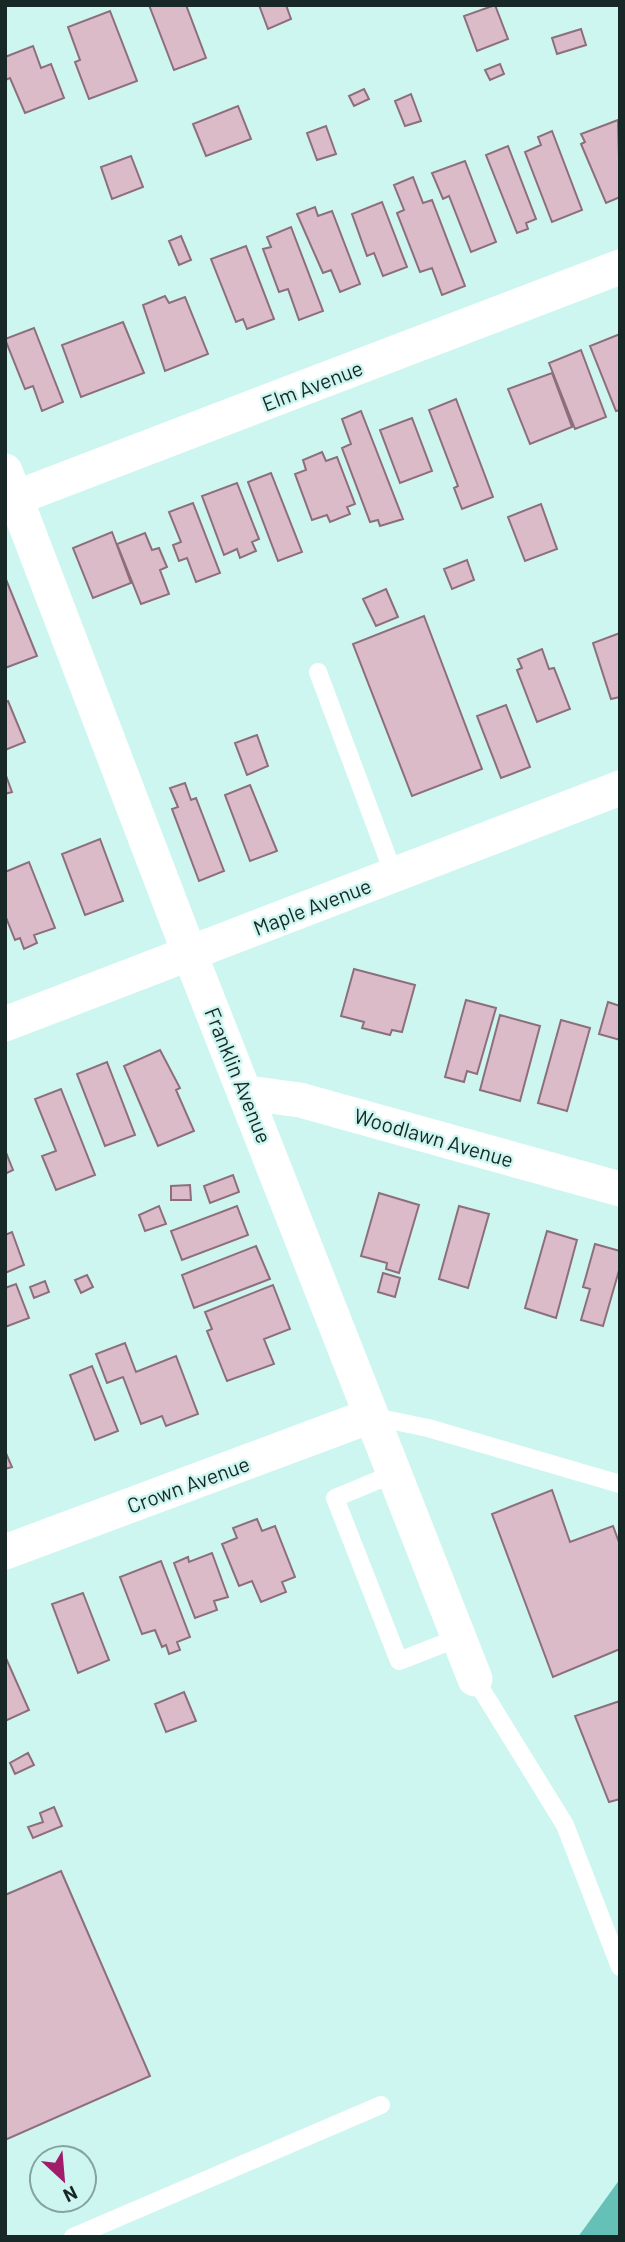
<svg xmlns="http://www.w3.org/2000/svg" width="625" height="2242" viewBox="0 0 625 2242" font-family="Barlow,sans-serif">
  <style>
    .forest { fill: #65c0b7 }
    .building { fill: #dcbbc8; stroke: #8d6f7c; stroke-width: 2 }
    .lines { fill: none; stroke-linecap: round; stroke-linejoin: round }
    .service { stroke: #fff; stroke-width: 18 }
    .minor { stroke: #fff; stroke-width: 35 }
    .labels { text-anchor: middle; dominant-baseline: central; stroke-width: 5; stroke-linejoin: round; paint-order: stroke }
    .street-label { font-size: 21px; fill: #182826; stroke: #cef6f1 }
  </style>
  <rect width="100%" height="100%" fill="#cef6f1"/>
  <path class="forest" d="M 620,2179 L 620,2237 L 578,2237 Z"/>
  <path class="building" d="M 149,5 L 186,5 L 206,58 L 174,70 Z
    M 259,5 L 286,5 L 291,19 L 268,29 Z
    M 495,5 L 508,39 L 477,51 L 464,16 Z
    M 110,11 L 137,81 L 89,99 L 75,62 L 80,60 L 68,27 Z
    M 581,29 L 586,45 L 557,54 L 552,38 Z
    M 33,46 L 41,68 L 51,64 L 64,98 L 25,113 L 10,78 L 5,80 L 5,57 Z
    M 500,64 L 504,74 L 490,80 L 485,70 Z
    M 364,89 L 369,99 L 354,106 L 349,96 Z
    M 411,94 L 421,121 L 405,126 L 395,101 Z
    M 238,106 L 251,139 L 206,156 L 193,124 Z
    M 618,120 L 620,197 L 606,203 L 581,144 L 585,142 L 581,134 Z
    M 326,126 L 336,154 L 317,160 L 307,133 Z
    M 552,131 L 582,210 L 552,222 L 525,152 L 541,145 L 538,137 Z
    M 508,146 L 536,219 L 526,223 L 528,229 L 517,233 L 486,155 Z
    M 131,156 L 143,187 L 112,199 L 101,167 Z
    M 465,161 L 496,242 L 471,252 L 449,196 L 443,199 L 432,173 Z
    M 413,177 L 423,203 L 432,200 L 465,286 L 442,295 L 432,268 L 420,272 L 397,213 L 404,210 L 394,185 Z
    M 382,202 L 407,267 L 383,276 L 374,253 L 367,256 L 352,214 Z
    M 315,207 L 318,216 L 332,211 L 360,284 L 340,292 L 331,270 L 323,273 L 297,214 Z
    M 291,227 L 323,311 L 299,320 L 288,289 L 279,292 L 263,249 L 271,247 L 267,237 Z
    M 181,236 L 191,260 L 179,265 L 169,241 Z
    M 246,246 L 274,319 L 247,329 L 243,319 L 236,322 L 211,259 Z
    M 165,296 L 169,303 L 185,297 L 208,354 L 165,371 L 143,305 Z
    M 123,322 L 144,373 L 81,397 L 62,345 Z
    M 34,328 L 63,402 L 42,411 L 33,386 L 25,389 L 5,339 Z
    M 620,334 L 620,410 L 616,411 L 590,346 Z
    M 581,350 L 606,417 L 575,429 L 549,363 Z
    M 552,373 L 572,427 L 530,444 L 508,389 Z
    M 456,399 L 493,497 L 462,509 L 454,488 L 458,486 L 429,410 Z
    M 361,411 L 403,519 L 380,526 L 378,520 L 370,522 L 342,448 L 351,444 L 342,419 Z
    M 412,418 L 432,471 L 400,483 L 380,430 Z
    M 322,452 L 326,461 L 337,457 L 355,504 L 347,507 L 350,514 L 330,522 L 327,515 L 312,520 L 295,474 L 306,470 L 303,460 Z
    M 271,473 L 302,552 L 278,561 L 248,482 Z
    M 237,483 L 259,539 L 252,542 L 256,551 L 240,558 L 237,549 L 224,555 L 202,496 Z
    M 193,503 L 220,573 L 196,582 L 187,558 L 179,561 L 173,545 L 181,542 L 169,512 Z
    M 541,504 L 557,549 L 525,561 L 508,517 Z
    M 112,532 L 131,583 L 93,598 L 73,548 Z
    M 145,533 L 152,550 L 159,548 L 167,567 L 160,570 L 169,594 L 141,604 L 117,544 Z
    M 467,560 L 474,580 L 452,589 L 444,569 Z
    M 5,577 L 37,656 L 5,668 Z
    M 386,589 L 398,617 L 376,626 L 363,599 Z
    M 424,616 L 482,769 L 412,796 L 353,644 Z
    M 620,633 L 620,697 L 611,699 L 593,643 Z
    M 542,649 L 549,669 L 554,668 L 570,709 L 537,722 L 517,670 L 522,668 L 518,659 Z
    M 8,701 L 25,742 L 5,750 L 5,702 Z
    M 506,705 L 530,767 L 501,778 L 477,716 Z
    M 257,735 L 268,766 L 247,775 L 235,743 Z
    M 5,773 L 12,792 L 5,794 Z
    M 185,783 L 191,800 L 196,798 L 224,871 L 199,881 L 172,809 L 178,807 L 170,788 Z
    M 250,785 L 277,851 L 250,861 L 225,795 Z
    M 100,839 L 123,901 L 85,915 L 62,854 Z
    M 29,862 L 55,928 L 34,935 L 37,943 L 24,949 L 20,938 L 15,940 L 5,915 L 5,872 Z
    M 354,969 L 415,985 L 402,1032 L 392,1030 L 390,1035 L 362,1028 L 364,1022 L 341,1016 Z
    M 466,1000 L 496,1008 L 477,1074 L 467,1071 L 464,1082 L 445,1077 Z
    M 608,1002 L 620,1006 L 620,1040 L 599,1034 Z
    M 500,1015 L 540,1026 L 520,1101 L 480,1090 Z
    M 561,1020 L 590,1028 L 567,1111 L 538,1103 Z
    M 160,1050 L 180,1088 L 176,1090 L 194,1131 L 158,1146 L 124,1066 Z
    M 107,1062 L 135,1135 L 105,1146 L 77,1074 Z
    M 61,1089 L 95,1175 L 56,1190 L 42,1156 L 56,1151 L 35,1099 Z
    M 5,1150 L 13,1170 L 5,1174 Z
    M 233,1175 L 239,1192 L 210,1203 L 204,1186 Z
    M 190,1185 L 191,1200 L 171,1200 L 171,1186 Z
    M 379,1193 L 419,1205 L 399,1273 L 386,1269 L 387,1263 L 361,1256 Z
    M 159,1206 L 166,1224 L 145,1231 L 139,1215 Z
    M 237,1206 L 248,1235 L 182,1260 L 171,1231 Z
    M 459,1206 L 489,1214 L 468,1288 L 439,1279 Z
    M 547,1231 L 577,1240 L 556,1318 L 525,1308 Z
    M 12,1232 L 24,1265 L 5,1273 L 5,1235 Z
    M 595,1244 L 620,1251 L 620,1267 L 603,1326 L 581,1320 L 590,1289 L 583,1287 Z
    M 256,1246 L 270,1279 L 194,1308 L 182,1275 Z
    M 383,1273 L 400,1278 L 395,1297 L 378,1292 Z
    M 87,1275 L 93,1287 L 81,1293 L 75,1280 Z
    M 45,1281 L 49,1292 L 34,1298 L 30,1287 Z
    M 16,1284 L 29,1318 L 5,1327 L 5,1288 Z
    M 273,1285 L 290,1329 L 264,1339 L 274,1364 L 227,1381 L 207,1331 L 212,1329 L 205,1312 Z
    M 125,1343 L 136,1372 L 176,1356 L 198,1414 L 166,1426 L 162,1416 L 141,1424 L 123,1377 L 107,1383 L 96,1354 Z
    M 92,1366 L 118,1431 L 95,1440 L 70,1375 Z
    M 5,1451 L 12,1467 L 5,1469 Z
    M 552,1490 L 570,1542 L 613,1526 L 620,1545 L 620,1649 L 553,1677 L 492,1514 Z
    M 257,1519 L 262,1531 L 275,1526 L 295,1577 L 282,1582 L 286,1592 L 261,1602 L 252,1581 L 239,1586 L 222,1544 L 237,1538 L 233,1528 Z
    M 212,1553 L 228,1597 L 214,1601 L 217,1610 L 195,1618 L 174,1563 L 188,1557 L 189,1562 Z
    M 161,1561 L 190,1637 L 177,1642 L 180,1650 L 169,1654 L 166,1645 L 162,1647 L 155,1630 L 142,1634 L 120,1577 Z
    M 83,1593 L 109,1660 L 78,1673 L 52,1604 Z
    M 5,1656 L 29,1710 L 5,1721 Z
    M 184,1692 L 196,1721 L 166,1732 L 155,1704 Z
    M 620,1701 L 620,1799 L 609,1802 L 575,1716 Z
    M 28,1753 L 34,1765 L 15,1774 L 10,1763 Z
    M 54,1807 L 62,1826 L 33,1838 L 28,1827 L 43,1822 L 40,1813 Z
    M 61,1871 L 150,2076 L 5,2140 L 5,1895 Z"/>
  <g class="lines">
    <path class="service" d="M 318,672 L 394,875
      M 370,1416 L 428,1428 L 620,1484
      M 393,1474 L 335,1498 L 399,1661 L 458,1638
      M 475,1679 L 565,1825 L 620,1967
      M 73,2237 L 381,2105"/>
    <path class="minor" d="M 5,471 L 189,952 L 475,1679
      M 5,502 L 620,267
      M 5,1024 L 620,788
      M 247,1093 L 300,1100 L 620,1189
      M 5,1552 L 370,1416"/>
  </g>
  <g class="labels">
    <g class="street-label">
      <text transform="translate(312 385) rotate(-21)">Elm Avenue</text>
      <text transform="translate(312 906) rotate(-21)">Maple Avenue</text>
      <text transform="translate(239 1075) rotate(68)">Franklin Avenue</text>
      <text transform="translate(434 1137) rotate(16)">Woodlawn Avenue</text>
      <text transform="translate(188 1484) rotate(-20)">Crown Avenue</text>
    </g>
  </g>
  <rect width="625" height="2242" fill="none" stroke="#182826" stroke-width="14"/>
  <g transform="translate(63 2179) rotate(154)"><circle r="33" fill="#cef6f1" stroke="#85a4a0" stroke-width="2"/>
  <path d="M0-5L12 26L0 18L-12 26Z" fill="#a21c69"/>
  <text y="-10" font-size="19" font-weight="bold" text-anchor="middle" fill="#182826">N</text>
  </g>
</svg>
